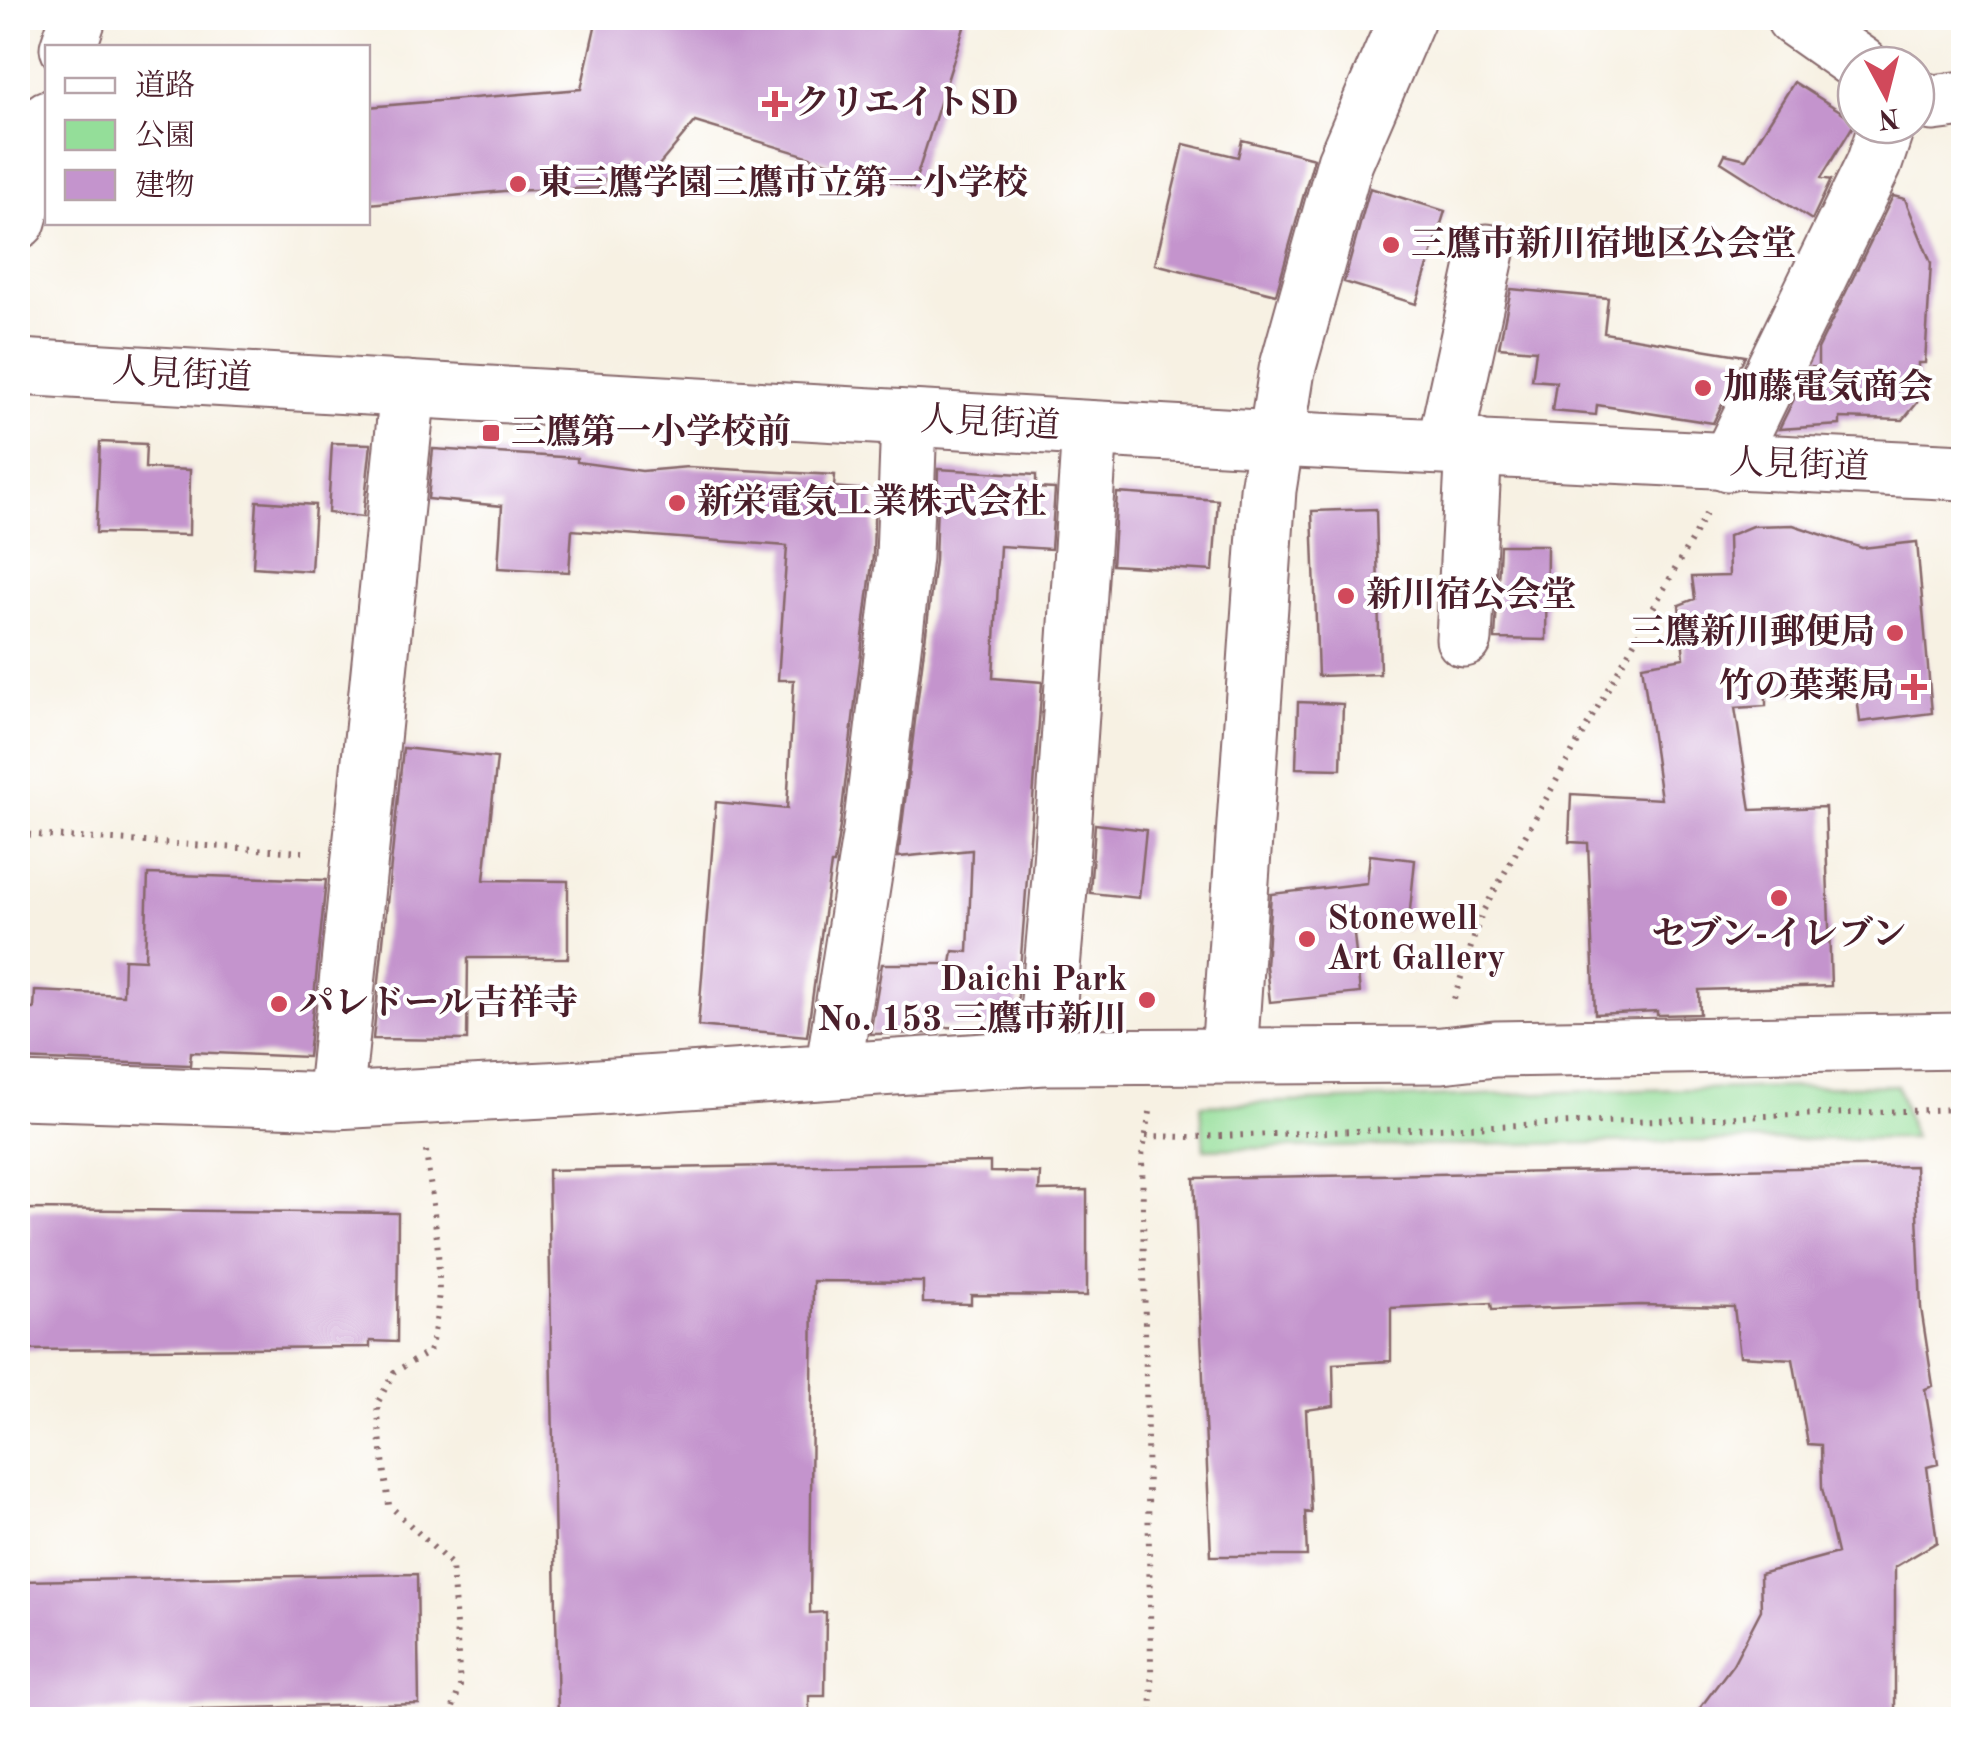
<svg xmlns="http://www.w3.org/2000/svg" width="1981" height="1737" viewBox="0 0 1981 1737" font-family="'Old Standard TT','Noto Serif JP',serif">
  <style>
    .green { fill: #94de99; stroke: #6f7e62; stroke-width: 2.5 }
    .building { fill: #c494cd }
    .lines { fill: none; stroke-linecap: round; stroke-linejoin: round }
    .minor-casing { stroke: #87686b; stroke-width: 59 }
    .major-casing { stroke: #87686b; stroke-width: 59 }
    .path { stroke: #87686b; stroke-width: 6; stroke-dasharray: 2.5 8; stroke-linecap: butt }
    .minor { stroke: #fff; stroke-width: 55 }
    .major { stroke: #fff; stroke-width: 55 }
    .poi-dot { fill: #d1495b; stroke: #fff; stroke-width: 4 }
    .labels { text-anchor: middle; dominant-baseline: central; stroke-width: 8; stroke-linejoin: round; paint-order: stroke }
    .poi-label { font-size: 35px; font-weight: bold; fill: #4a1f2b; stroke: #fff; text-anchor: start }
    .street-label { font-size: 35px; fill: #4a1f2b; stroke: #fff }
  </style>
  <rect width="100%" height="100%" fill="#fff"/>
  <filter id="ink" filterUnits="userSpaceOnUse"><feTurbulence type="fractalNoise" baseFrequency=".01" numOctaves="2"/><feDisplacementMap in="SourceGraphic" scale="20" xChannelSelector="R" yChannelSelector="G"/><feConvolveMatrix kernelMatrix="1 2 1 2 8 2 1 2 1" color-interpolation-filters="sRGB"/></filter>
  <filter id="wash" filterUnits="userSpaceOnUse"><feTurbulence type="fractalNoise" baseFrequency=".0048" numOctaves="4" result="noise"/><feDisplacementMap in="SourceGraphic" scale="40" xChannelSelector="R" yChannelSelector="G"/><feGaussianBlur stdDeviation="2.25" result="paint"/><feColorMatrix in="noise" values="0 0 0 0 0 0 0 0 0 0 0 0 0 0 0 0 0 1.4 0 .05"/><feComposite in="paint" operator="in"/></filter>
  <g filter="url(#wash)">
    <rect width="100%" height="100%" fill="#f7f1e3"/>
    <path class="green" d="M 1897,1085 L 1914,1138 L 1204,1149 L 1201,1105 L 1593,1091 Z"/>
    <g id="blocks">
      <path class="building" d="M 597,18 L 967,18 L 913,188 L 695,122 L 644,183 L 620,162 L 598,188 L 504,191 L 368,204 L 368,107 L 581,89 Z
        M 1794,82 L 1856,121 L 1821,178 L 1831,180 L 1812,220 L 1721,162 L 1725,154 L 1746,159 Z
        M 1242,140 L 1314,158 L 1276,294 L 1155,264 L 1184,144 L 1238,157 Z
        M 1370,188 L 1445,211 L 1416,304 L 1344,282 Z
        M 1893,196 L 1905,199 L 1931,263 L 1925,363 L 1918,363 L 1917,403 L 1903,420 L 1840,418 L 1840,425 L 1779,429 L 1810,367 L 1818,368 L 1818,349 Z
        M 1511,289 L 1608,298 L 1604,333 L 1745,356 L 1713,423 L 1597,405 L 1596,415 L 1552,411 L 1556,382 L 1532,380 L 1536,350 L 1499,347 Z
        M 100,442 L 146,444 L 145,468 L 190,470 L 189,535 L 96,533 Z
        M 332,443 L 371,444 L 363,517 L 328,513 Z
        M 433,449 L 577,458 L 577,462 L 642,471 L 688,467 L 835,475 L 834,487 L 875,491 L 873,555 L 840,826 L 834,864 L 831,864 L 807,1036 L 698,1026 L 716,802 L 787,809 L 794,680 L 778,680 L 787,546 L 572,530 L 569,572 L 498,568 L 502,506 L 428,499 Z
        M 938,469 L 1036,475 L 1036,488 L 1055,489 L 1051,549 L 1000,546 L 993,678 L 1042,682 L 1017,1009 L 1013,1008 L 1013,1028 L 936,1027 L 935,1033 L 870,1034 L 882,964 L 951,964 L 953,951 L 968,952 L 972,850 L 898,857 L 935,561 Z
        M 1117,493 L 1218,500 L 1213,571 L 1112,565 Z
        M 257,501 L 315,505 L 311,571 L 253,567 Z
        M 1376,509 L 1380,674 L 1318,676 L 1312,511 Z
        M 1793,525 L 1862,548 L 1917,542 L 1932,713 L 1860,722 L 1856,686 L 1766,697 L 1766,706 L 1735,708 L 1751,810 L 1825,807 L 1831,986 L 1699,990 L 1700,1014 L 1657,1015 L 1657,1011 L 1595,1014 L 1588,843 L 1569,842 L 1571,794 L 1661,799 L 1642,665 L 1684,658 L 1679,605 L 1695,599 L 1692,577 L 1729,576 L 1728,536 L 1752,526 Z
        M 1500,545 L 1547,545 L 1546,640 L 1495,639 Z
        M 1298,702 L 1343,704 L 1341,769 L 1296,768 Z
        M 403,748 L 497,758 L 484,880 L 568,881 L 568,958 L 468,958 L 467,1040 L 373,1039 Z
        M 1095,824 L 1146,830 L 1139,898 L 1090,893 Z
        M 1370,855 L 1415,860 L 1408,930 L 1353,925 L 1360,993 L 1270,1002 L 1266,966 L 1271,894 L 1367,883 Z
        M 148,874 L 326,880 L 308,1057 L 191,1052 L 190,1065 L 18,1059 L 18,1008 L 34,1009 L 35,991 L 123,995 L 124,959 L 145,960 Z
        M 990,1162 L 990,1172 L 1040,1173 L 1039,1191 L 1087,1190 L 1087,1296 L 971,1295 L 971,1304 L 923,1303 L 923,1282 L 813,1281 L 810,1613 L 826,1612 L 825,1696 L 809,1696 L 809,1720 L 558,1720 L 548,1170 Z
        M 1915,1166 L 1921,1308 L 1933,1386 L 1925,1389 L 1938,1464 L 1927,1467 L 1937,1542 L 1895,1567 L 1895,1720 L 1691,1720 L 1733,1664 L 1761,1610 L 1760,1574 L 1837,1553 L 1822,1488 L 1821,1445 L 1808,1444 L 1793,1359 L 1740,1356 L 1734,1307 L 1640,1305 L 1492,1310 L 1491,1303 L 1391,1308 L 1391,1361 L 1333,1364 L 1334,1406 L 1306,1410 L 1311,1513 L 1305,1512 L 1307,1556 L 1211,1556 L 1194,1178 Z
        M 28,1209 L 398,1213 L 397,1342 L 370,1341 L 370,1347 L 18,1350 L 18,1242 L 29,1242 Z
        M 417,1574 L 419,1704 L 18,1713 L 19,1581 Z"/>
    </g>
  </g>
  <g filter="url(#ink)">
    <use href="#blocks" fill-opacity="0" stroke="#87686b" stroke-width="2.5"/>
    <g class="lines">
      <defs>
        <path id="minor" d="M 1794,18 L 1861,65
          M 68,48 L 78,18
          M 1916,98 L 1933,103 L 1964,99
          M 18,221 L 48,118
          M 1445,445 L 1487,252
          M 1728,463 L 1874,164 L 1887,125
          M 1464,639 L 1474,446
          M 1229,1055 L 1268,490 L 1287,370 L 1345,162 L 1407,18
          M 1044,1057 L 1060,878 L 1090,429
          M 833,1071 L 871,830 L 904,557 L 909,420
          M 18,1091 L 335,1101 L 584,1088 L 1044,1057 L 1442,1055 L 1495,1049 L 1964,1041
          M 335,1101 L 408,389"/>
        <path id="major" d="M 18,367 L 1275,439 L 1964,472"/>
      </defs>
      <use href="#minor" class="minor-casing"/>
      <use href="#major" class="major-casing"/>
      <path class="path" d="M 18,834 L 303,852
        M 1454,999 L 1482,913 L 1706,514
        M 1150,1112 L 1142,1156 L 1152,1720
        M 1146,1136 L 1192,1137 L 1959,1109
        M 426,1151 C 434,1219 449,1286 429,1352 L 394,1372 L 377,1404 L 380,1436 L 389,1505 L 452,1565 L 460,1686 L 449,1720"/>
      <use href="#minor" class="minor"/>
      <use href="#major" class="major"/>
    </g>
  </g>
  <g class="poi-dot">
    <path d="M770 89h10v10h10v10h-10v10h-10v-10h-10v-10h10z"/>
    <circle cx="518" cy="184" r="10"/>
    <circle cx="1391" cy="245" r="10"/>
    <circle cx="1703" cy="388" r="10"/>
    <rect x="481" y="423" width="20" height="20" rx="5"/>
    <circle cx="677" cy="503" r="10"/>
    <circle cx="1346" cy="596" r="10"/>
    <circle cx="1895" cy="633" r="10"/>
    <path d="M1909 672h10v10h10v10h-10v10h-10v-10h-10v-10h10z"/>
    <circle cx="1779" cy="898" r="10"/>
    <circle cx="1307" cy="939" r="10"/>
    <circle cx="1147" cy="1000" r="10"/>
    <circle cx="279" cy="1004" r="10"/>
  </g>
  <g class="labels">
    <g class="poi-label">
      <text x="795" y="104">クリエイトSD</text>
      <text x="538" y="184">東三鷹学園三鷹市立第一小学校</text>
      <text x="1411" y="245">三鷹市新川宿地区公会堂</text>
      <text x="1723" y="388">加藤電気商会</text>
      <text x="511" y="433">三鷹第一小学校前</text>
      <text x="697" y="503">新栄電気工業株式会社</text>
      <text x="1366" y="596">新川宿公会堂</text>
      <text x="1875" y="633" text-anchor="end">三鷹新川郵便局</text>
      <text x="1894" y="687" text-anchor="end">竹の葉薬局</text>
      <text x="1327" y="919">Stonewell<tspan x="1327" dy="40">Art Gallery</tspan></text>
      <text x="1779" y="935" text-anchor="middle">セブン-イレブン</text>
      <text x="1127" y="980" text-anchor="end">Daichi Park<tspan x="1127" dy="40">No. 153 三鷹市新川</tspan></text>
      <text x="299" y="1004">パレドール吉祥寺</text>
    </g>
    <g class="street-label">
      <text transform="translate(182 376) rotate(3)">人見街道</text>
      <text transform="translate(990 424) rotate(3)">人見街道</text>
      <text transform="translate(1799 466) rotate(2)">人見街道</text>
    </g>
  </g>
  <rect width="1981" height="1737" fill="none" stroke="#fff" stroke-width="60"/>
  <rect x="45" y="45" width="325" height="180" fill="#ffffff" stroke="#b7a5aa" stroke-width="2.5"/>
  <rect x="65" y="78" width="50" height="15" fill="#ffffff" stroke="#b7a5aa" stroke-width="2.5"/>
  <text x="135" y="95" font-size="30" fill="#4a1f2b">道路</text>
  <rect x="65" y="120" width="50" height="30" fill="#94de99" stroke="#b7a5aa" stroke-width="2.5"/>
  <text x="135" y="145" font-size="30" fill="#4a1f2b">公園</text>
  <rect x="65" y="170" width="50" height="30" fill="#c494cd" stroke="#b7a5aa" stroke-width="2.5"/>
  <text x="135" y="195" font-size="30" fill="#4a1f2b">建物</text>
  <g transform="translate(1886 95) rotate(173)"><circle r="48" fill="#ffffff" stroke="#b7a5aa" stroke-width="2.5"/>
  <path d="M0-8L18 38L0 25L-18 38Z" fill="#d1495b"/>
  <text y="-15" font-size="28" font-weight="bold" text-anchor="middle" fill="#4a1f2b">N</text>
  </g>
</svg>
